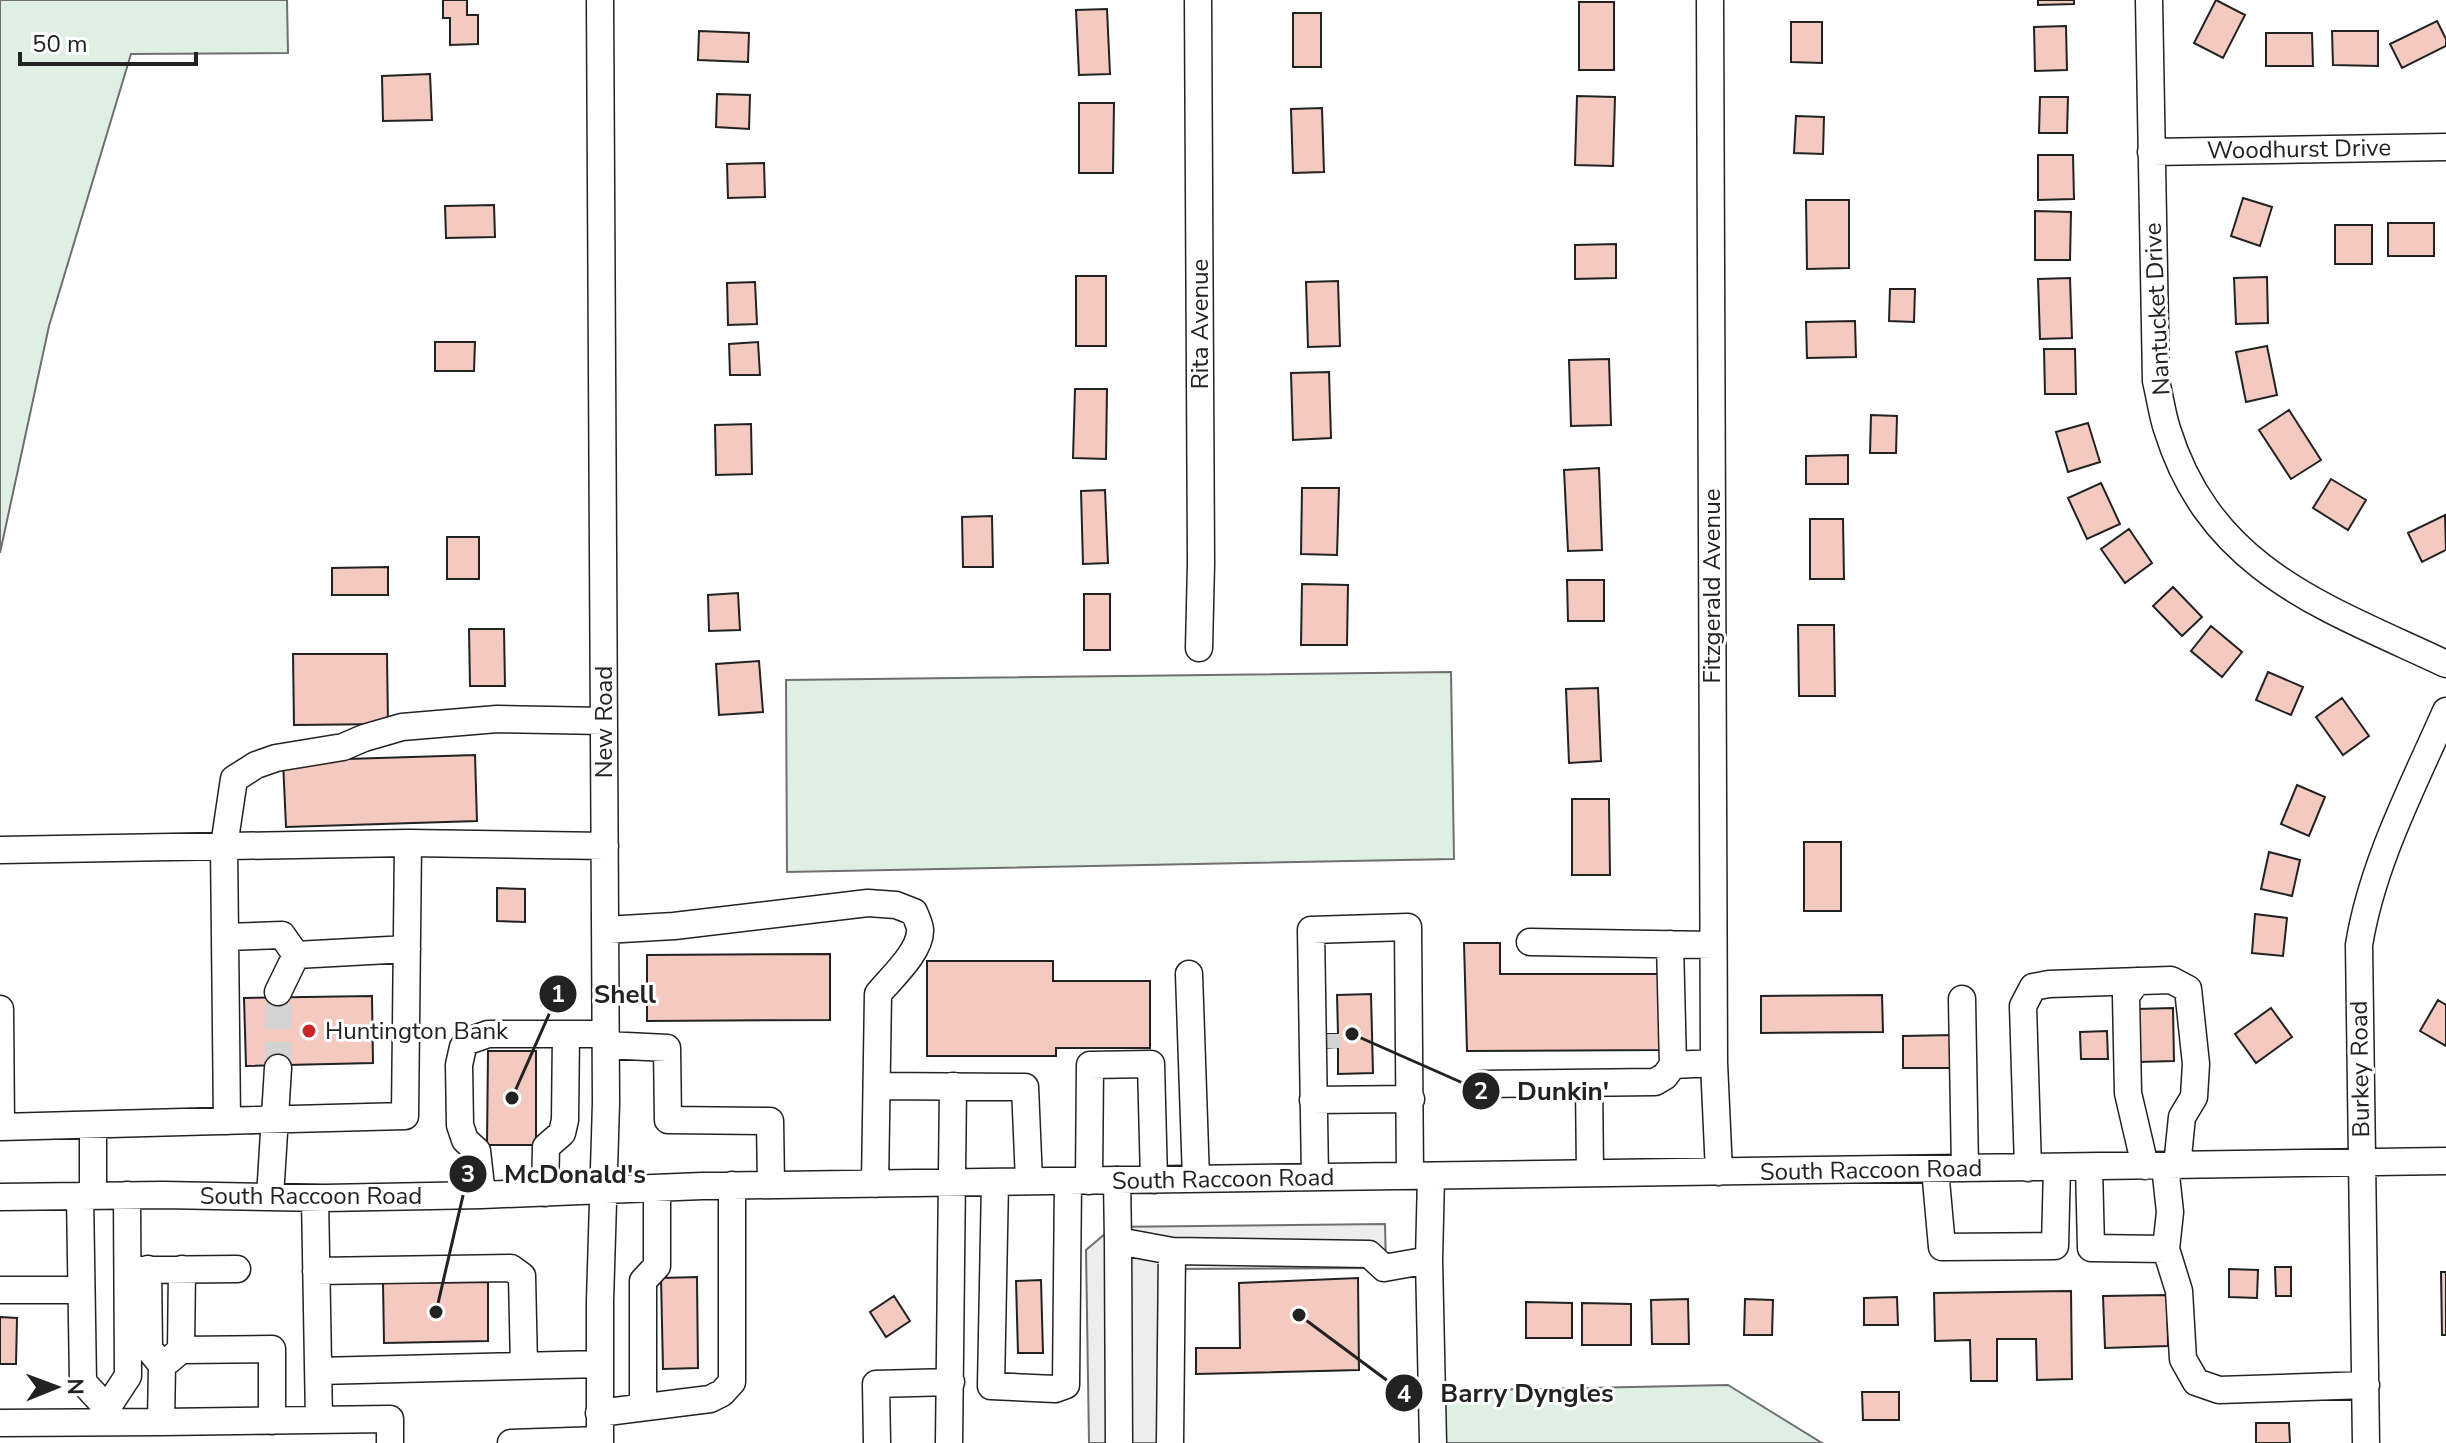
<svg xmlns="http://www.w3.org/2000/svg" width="2446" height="1443" viewBox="0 0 2446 1443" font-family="'Nunito Sans',sans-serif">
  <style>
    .green { fill: #e0efe3; stroke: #6f6f6f; stroke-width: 2 }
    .parking { fill: #ededed; stroke: #6f6f6f; stroke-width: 2 }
    .building { fill: #f3c9c0; stroke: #222; stroke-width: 2 }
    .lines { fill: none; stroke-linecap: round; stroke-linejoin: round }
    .minor-tunnel { stroke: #d3d3d3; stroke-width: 26; stroke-dasharray: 26 13; stroke-linecap: butt }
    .minor-casing { stroke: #222; stroke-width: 29 }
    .minor { stroke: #fff; stroke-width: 26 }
    .poi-dot { fill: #c62828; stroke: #fff; stroke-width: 3 }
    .labels { text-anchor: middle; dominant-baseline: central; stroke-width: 6; stroke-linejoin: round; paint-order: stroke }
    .street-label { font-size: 24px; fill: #222; stroke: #fff }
    .poi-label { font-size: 24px; fill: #222; stroke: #fff; text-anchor: start }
    .leader { fill: none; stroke: #222; stroke-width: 3 }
    .callout-dot { fill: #222; stroke: #fff; stroke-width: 3 }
    .mark-label { font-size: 24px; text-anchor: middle; font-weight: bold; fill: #fff }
    .callout-label { font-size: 26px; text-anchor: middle; font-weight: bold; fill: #222; stroke: #fff; stroke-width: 6; stroke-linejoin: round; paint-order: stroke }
  </style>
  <rect width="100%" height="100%" fill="#fff"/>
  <path class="green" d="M 0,0 L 287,0 L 288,53 L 131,54 L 49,326 L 0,553 Z
    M 1451,672 L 1454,859 L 787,872 L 786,680 Z
    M 1728,1385 L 1822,1443 L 1433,1443 L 1432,1391 Z"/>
  <path class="parking" d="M 1385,1224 L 1386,1268 L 1182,1269 L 1180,1443 L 1089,1443 L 1086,1250 L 1106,1233 L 1106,1227 Z"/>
  <path class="building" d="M 443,0 L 467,0 L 467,15 L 478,15 L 478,44 L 450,45 L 450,18 L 443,18 Z
    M 2038,0 L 2074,0 L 2074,4 L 2038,5 Z
    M 2216,0 L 2245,15 L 2223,58 L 2194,43 Z
    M 1579,2 L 1614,2 L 1614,70 L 1579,70 Z
    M 1107,9 L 1110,74 L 1079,75 L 1076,10 Z
    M 1293,13 L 1321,13 L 1321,67 L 1293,67 Z
    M 2437,21 L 2446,39 L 2446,46 L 2402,68 L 2390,44 Z
    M 1791,22 L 1822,22 L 1822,63 L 1791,62 Z
    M 2066,26 L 2067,70 L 2035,71 L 2034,27 Z
    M 699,31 L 749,33 L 748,62 L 698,60 Z
    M 2332,31 L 2378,31 L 2378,66 L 2333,65 Z
    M 2266,33 L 2312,33 L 2313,66 L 2266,66 Z
    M 430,74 L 432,120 L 383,121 L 382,76 Z
    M 717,94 L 750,95 L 749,129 L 716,127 Z
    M 1577,96 L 1615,97 L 1613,166 L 1575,165 Z
    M 2040,97 L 2068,97 L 2067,133 L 2039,133 Z
    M 1079,103 L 1114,103 L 1113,173 L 1079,173 Z
    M 1322,108 L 1324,172 L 1293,173 L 1291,109 Z
    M 1796,116 L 1824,117 L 1823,154 L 1794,153 Z
    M 2038,155 L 2073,155 L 2074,199 L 2038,200 Z
    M 764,163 L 765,197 L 728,198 L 727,164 Z
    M 2243,198 L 2272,207 L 2260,246 L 2231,236 Z
    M 1806,200 L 1849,200 L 1849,268 L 1807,269 Z
    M 494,205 L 495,237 L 446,238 L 445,206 Z
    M 2035,211 L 2071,212 L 2070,260 L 2035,260 Z
    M 2388,223 L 2434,223 L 2434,256 L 2388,256 Z
    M 2335,225 L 2372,225 L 2372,264 L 2335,264 Z
    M 1616,244 L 1616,278 L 1575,279 L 1575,245 Z
    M 1076,276 L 1106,276 L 1106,346 L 1076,346 Z
    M 2267,277 L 2268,323 L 2236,324 L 2234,278 Z
    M 2070,278 L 2072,338 L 2040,339 L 2038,279 Z
    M 1338,281 L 1340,346 L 1308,347 L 1306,282 Z
    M 755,282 L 757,324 L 728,325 L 727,283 Z
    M 1890,289 L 1915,289 L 1914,322 L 1889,321 Z
    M 1855,321 L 1856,357 L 1807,358 L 1806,322 Z
    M 435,342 L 475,342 L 474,371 L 435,371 Z
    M 758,342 L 760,375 L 730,375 L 729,344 Z
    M 2267,346 L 2277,395 L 2246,402 L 2236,352 Z
    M 2044,349 L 2075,349 L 2076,394 L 2045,394 Z
    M 1609,359 L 1611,425 L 1571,426 L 1569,360 Z
    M 1329,372 L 1331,438 L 1293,440 L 1291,373 Z
    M 1075,389 L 1107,389 L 1106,459 L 1073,458 Z
    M 2289,410 L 2321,460 L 2291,479 L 2259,430 Z
    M 1871,415 L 1897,416 L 1896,453 L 1870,453 Z
    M 2088,423 L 2100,462 L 2068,472 L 2056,432 Z
    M 751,424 L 752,474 L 716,475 L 715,425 Z
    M 1848,455 L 1848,484 L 1806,484 L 1806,456 Z
    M 1599,468 L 1602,550 L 1568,551 L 1564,470 Z
    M 2331,479 L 2366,500 L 2348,530 L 2313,508 Z
    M 2101,483 L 2120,524 L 2087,539 L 2068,498 Z
    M 1302,488 L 1339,488 L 1337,555 L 1301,554 Z
    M 1105,490 L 1108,563 L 1083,564 L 1081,491 Z
    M 2445,515 L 2446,550 L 2422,562 L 2408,533 Z
    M 992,516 L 993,567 L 963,567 L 962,517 Z
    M 1810,519 L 1843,519 L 1844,579 L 1810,579 Z
    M 2129,529 L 2152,563 L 2125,583 L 2101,549 Z
    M 447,537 L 479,537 L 479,579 L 447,579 Z
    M 388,567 L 388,595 L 332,595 L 332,568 Z
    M 1567,580 L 1604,580 L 1604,621 L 1568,621 Z
    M 1302,584 L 1348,585 L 1347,645 L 1301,645 Z
    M 2173,587 L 2202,617 L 2182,636 L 2153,606 Z
    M 738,593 L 740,630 L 709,631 L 708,595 Z
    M 1084,594 L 1110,594 L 1110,650 L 1084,650 Z
    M 1798,625 L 1834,625 L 1835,696 L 1799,696 Z
    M 2211,626 L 2242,652 L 2222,677 L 2191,651 Z
    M 469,629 L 504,629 L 505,686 L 470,686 Z
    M 293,654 L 387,654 L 388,724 L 294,725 Z
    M 759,661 L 763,712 L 719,715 L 716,664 Z
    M 2268,672 L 2303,687 L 2291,715 L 2256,700 Z
    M 1598,688 L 1601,761 L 1569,763 L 1566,689 Z
    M 2342,698 L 2369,736 L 2343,755 L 2316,717 Z
    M 475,755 L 477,821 L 286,827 L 283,761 Z
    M 2297,785 L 2325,797 L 2309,836 L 2281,824 Z
    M 1572,799 L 1609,799 L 1610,875 L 1572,875 Z
    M 1804,842 L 1841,842 L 1841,911 L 1804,911 Z
    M 2269,852 L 2300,860 L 2292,896 L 2261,889 Z
    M 497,888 L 525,889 L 525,922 L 497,921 Z
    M 2255,914 L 2287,918 L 2283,956 L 2252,953 Z
    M 1464,943 L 1500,943 L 1500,974 L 1666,974 L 1666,1050 L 1467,1051 Z
    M 830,954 L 830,1020 L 647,1021 L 647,955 Z
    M 927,961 L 1053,961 L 1053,981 L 1150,981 L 1150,1048 L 1056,1048 L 1056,1056 L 927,1056 Z
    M 1371,994 L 1373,1073 L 1338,1074 L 1338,1047 L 1324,1048 L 1324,1034 L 1338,1034 L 1337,995 Z
    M 1882,995 L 1883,1032 L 1761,1033 L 1761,996 Z
    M 372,996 L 373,1063 L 246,1066 L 244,998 Z
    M 2438,1000 L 2446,1005 L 2446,1046 L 2420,1031 Z
    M 2173,1008 L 2174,1061 L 2138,1062 L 2136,1009 Z
    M 2271,1008 L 2292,1037 L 2256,1063 L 2235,1034 Z
    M 2107,1031 L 2108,1059 L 2081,1059 L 2080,1032 Z
    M 1953,1035 L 1953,1068 L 1903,1068 L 1903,1036 Z
    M 488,1051 L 536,1051 L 536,1145 L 487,1145 Z
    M 2275,1267 L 2291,1267 L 2291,1296 L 2276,1296 Z
    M 2229,1269 L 2258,1270 L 2257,1298 L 2229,1297 Z
    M 2441,1272 L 2446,1272 L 2446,1335 L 2442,1335 Z
    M 697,1277 L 698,1368 L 663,1369 L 661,1278 Z
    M 1358,1278 L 1359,1370 L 1196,1374 L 1196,1348 L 1240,1348 L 1239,1283 Z
    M 1041,1280 L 1043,1353 L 1018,1353 L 1016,1281 Z
    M 488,1282 L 488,1341 L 384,1343 L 383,1283 Z
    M 2071,1291 L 2072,1379 L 2037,1380 L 2036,1339 L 1997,1339 L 1997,1381 L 1971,1381 L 1970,1340 L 1935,1341 L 1934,1293 Z
    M 2167,1295 L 2168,1346 L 2105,1348 L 2103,1296 Z
    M 894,1296 L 910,1321 L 886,1337 L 870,1312 Z
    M 1897,1297 L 1898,1325 L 1864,1325 L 1864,1298 Z
    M 1688,1299 L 1689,1344 L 1652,1344 L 1651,1300 Z
    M 1745,1299 L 1773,1300 L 1772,1335 L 1744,1335 Z
    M 1526,1302 L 1572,1303 L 1572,1338 L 1526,1338 Z
    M 1582,1303 L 1631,1304 L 1631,1345 L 1582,1345 Z
    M 0,1317 L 17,1318 L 16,1364 L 0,1364 Z
    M 1862,1392 L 1899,1392 L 1899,1420 L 1863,1420 Z
    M 2256,1423 L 2289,1423 L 2290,1443 L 2256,1443 Z"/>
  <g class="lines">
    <path class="minor-tunnel" d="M 1327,1048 L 1327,1034
      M 278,1068 L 278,992"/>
    <defs>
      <path id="minor" d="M 1198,0 L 1201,564 L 1199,648
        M 1710,0 L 1714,1063 L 1719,1172
        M 2149,0 L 2156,381 C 2160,397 2162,414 2167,429 C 2211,571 2325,607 2446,664
        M 2151,152 L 2446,147
        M 0,850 L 408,843 L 605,846
        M 605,930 L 674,926 L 868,903 L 896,905 L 914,912 C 916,917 920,925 920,930 C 921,951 891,978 878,994 L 875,1184
        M 225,937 L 282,935 L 296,955
        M 1530,942 L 1713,945
        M 1670,944 L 1673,1065 L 1714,1063
        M 1189,974 L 1196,1179
        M 2137,981 L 2126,996 L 2128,1093 L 2145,1166
        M 278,992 L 296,955 L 407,949
        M 1962,999 L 1965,1168
        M 0,1009 L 1,1127 L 405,1116 L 408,843
        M 606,1045 L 667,1048 L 668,1120 L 770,1121 L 771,1185
        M 1589,1083 L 1590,1173
        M 1481,1084 L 1655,1082 L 1665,1076 L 1673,1065
        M 877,1086 L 1025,1087 L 1029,1181
        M 1313,1100 L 1411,1099
        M 227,1121 L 224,846 L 234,779 L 256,765 L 276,758 L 343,747 L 364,738 L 402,727 L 497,719 L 604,721
        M 93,1125 L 93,1196
        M 2165,1166 L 2170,1212 L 2166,1249 L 2179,1291 L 2183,1359 L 2196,1382 L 2219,1390 L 2366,1385
        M 2089,1167 L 2091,1248 L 2166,1249
        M 2028,1168 L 2023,1006 L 2033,987 L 2049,984 L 2171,980 L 2188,989 L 2196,1064 L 2194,1097 L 2182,1117 L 2177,1166
        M 1935,1169 L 1942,1247 L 2055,1246 L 2057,1167
        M 1431,1176 L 1429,1260 L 1433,1443
        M 1315,1177 L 1311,930 L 1408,927 L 1410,1176
        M 1117,1180 L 1118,1241 L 1172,1251 L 1369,1254 L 1384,1268 L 1429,1260
        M 1089,1181 L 1090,1065 L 1151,1064 L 1154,1180
        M 995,1182 L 991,1386 L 1055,1389 L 1066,1385 L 1068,1181
        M 545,1193 L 546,1147 L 562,1133 L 565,1120 L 566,1034
        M 482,1195 L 477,1151 L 465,1140 L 460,1125 L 459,1065 L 463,1047 L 468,1041 L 488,1034 L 606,1034
        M 80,1196 L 83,1382 L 107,1408 L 128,1376 L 127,1195
        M 0,1197 L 163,1195 L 325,1198 L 482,1195 L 702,1186 L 2446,1161
        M 270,1197 L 278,1068
        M 315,1198 L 319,1420
        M 1118,1241 L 1119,1443
        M 148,1269 L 149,1349 L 162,1365 L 161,1422 L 390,1419 L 390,1443
        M 131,1270 L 237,1269
        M 316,1271 L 511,1268 L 522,1276 L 524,1366
        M 0,1290 L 81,1290
        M 181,1350 L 272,1349 L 272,1421
        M 168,1361 L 181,1350 L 182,1269
        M 318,1371 L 600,1364
        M 643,1407 L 643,1281 L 657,1266 L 657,1188
        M 599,1413 L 710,1399 L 722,1393 L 732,1382 L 732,1185
        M 0,1423 L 161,1422
        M 511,1443 L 600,1440
        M 600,1443 L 600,1301 L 606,1103 L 600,0
        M 877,1443 L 876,1384 L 951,1382
        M 949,1443 L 953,1086
        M 1170,1443 L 1172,1251
        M 2366,1443 L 2359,945 C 2372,864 2413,786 2446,711"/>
    </defs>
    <use href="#minor" class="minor-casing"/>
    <use href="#minor" class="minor"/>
  </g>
  <circle class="poi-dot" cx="309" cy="1031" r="8"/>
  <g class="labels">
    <g class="street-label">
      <text transform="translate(2299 149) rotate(-1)">Woodhurst Drive</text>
      <text transform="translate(2157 309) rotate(-93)">Nantucket Drive</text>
      <text transform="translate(1200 324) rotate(-90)">Rita Avenue</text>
      <text transform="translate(1712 586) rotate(-90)">Fitzgerald Avenue</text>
      <text transform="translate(604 722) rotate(-90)">New Road</text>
      <text transform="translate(2360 1069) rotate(-91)">Burkey Road</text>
      <text transform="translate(1871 1170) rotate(-1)">South Raccoon Road</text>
      <text transform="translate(1223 1179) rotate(-1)">South Raccoon Road</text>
      <text x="311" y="1196">South Raccoon Road</text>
    </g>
    <g class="poi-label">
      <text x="325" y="1031">Huntington Bank</text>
    </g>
  </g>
  <path class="leader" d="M512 1098L558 994M1352 1034L1481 1091M436 1312L468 1174M1299 1315L1404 1393"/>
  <g class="callout-dot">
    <circle cx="512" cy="1098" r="8"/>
    <circle cx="1352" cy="1034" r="8"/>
    <circle cx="436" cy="1312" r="8"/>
    <circle cx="1299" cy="1315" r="8"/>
    <circle cx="558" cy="994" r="20"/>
    <circle cx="1481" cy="1091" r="20"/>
    <circle cx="468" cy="1174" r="20"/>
    <circle cx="1404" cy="1393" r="20"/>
  </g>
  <g class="mark-label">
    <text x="558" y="1002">1</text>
    <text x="1481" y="1099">2</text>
    <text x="468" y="1182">3</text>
    <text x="1404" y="1402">4</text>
  </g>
  <g class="callout-label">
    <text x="625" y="1003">Shell</text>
    <text x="1563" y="1100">Dunkin'</text>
    <text x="575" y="1183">McDonald's</text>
    <text x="1527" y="1402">Barry Dyngles</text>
  </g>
  <g transform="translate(56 1387) rotate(89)" stroke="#ffffff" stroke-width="6" paint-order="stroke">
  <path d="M0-6L14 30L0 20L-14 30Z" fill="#222222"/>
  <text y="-12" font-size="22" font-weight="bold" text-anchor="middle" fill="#222222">N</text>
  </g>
  <path d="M20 52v12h176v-12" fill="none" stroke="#222222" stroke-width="4"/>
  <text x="32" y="52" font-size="24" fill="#222222" stroke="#ffffff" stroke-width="6" paint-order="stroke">50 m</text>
</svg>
